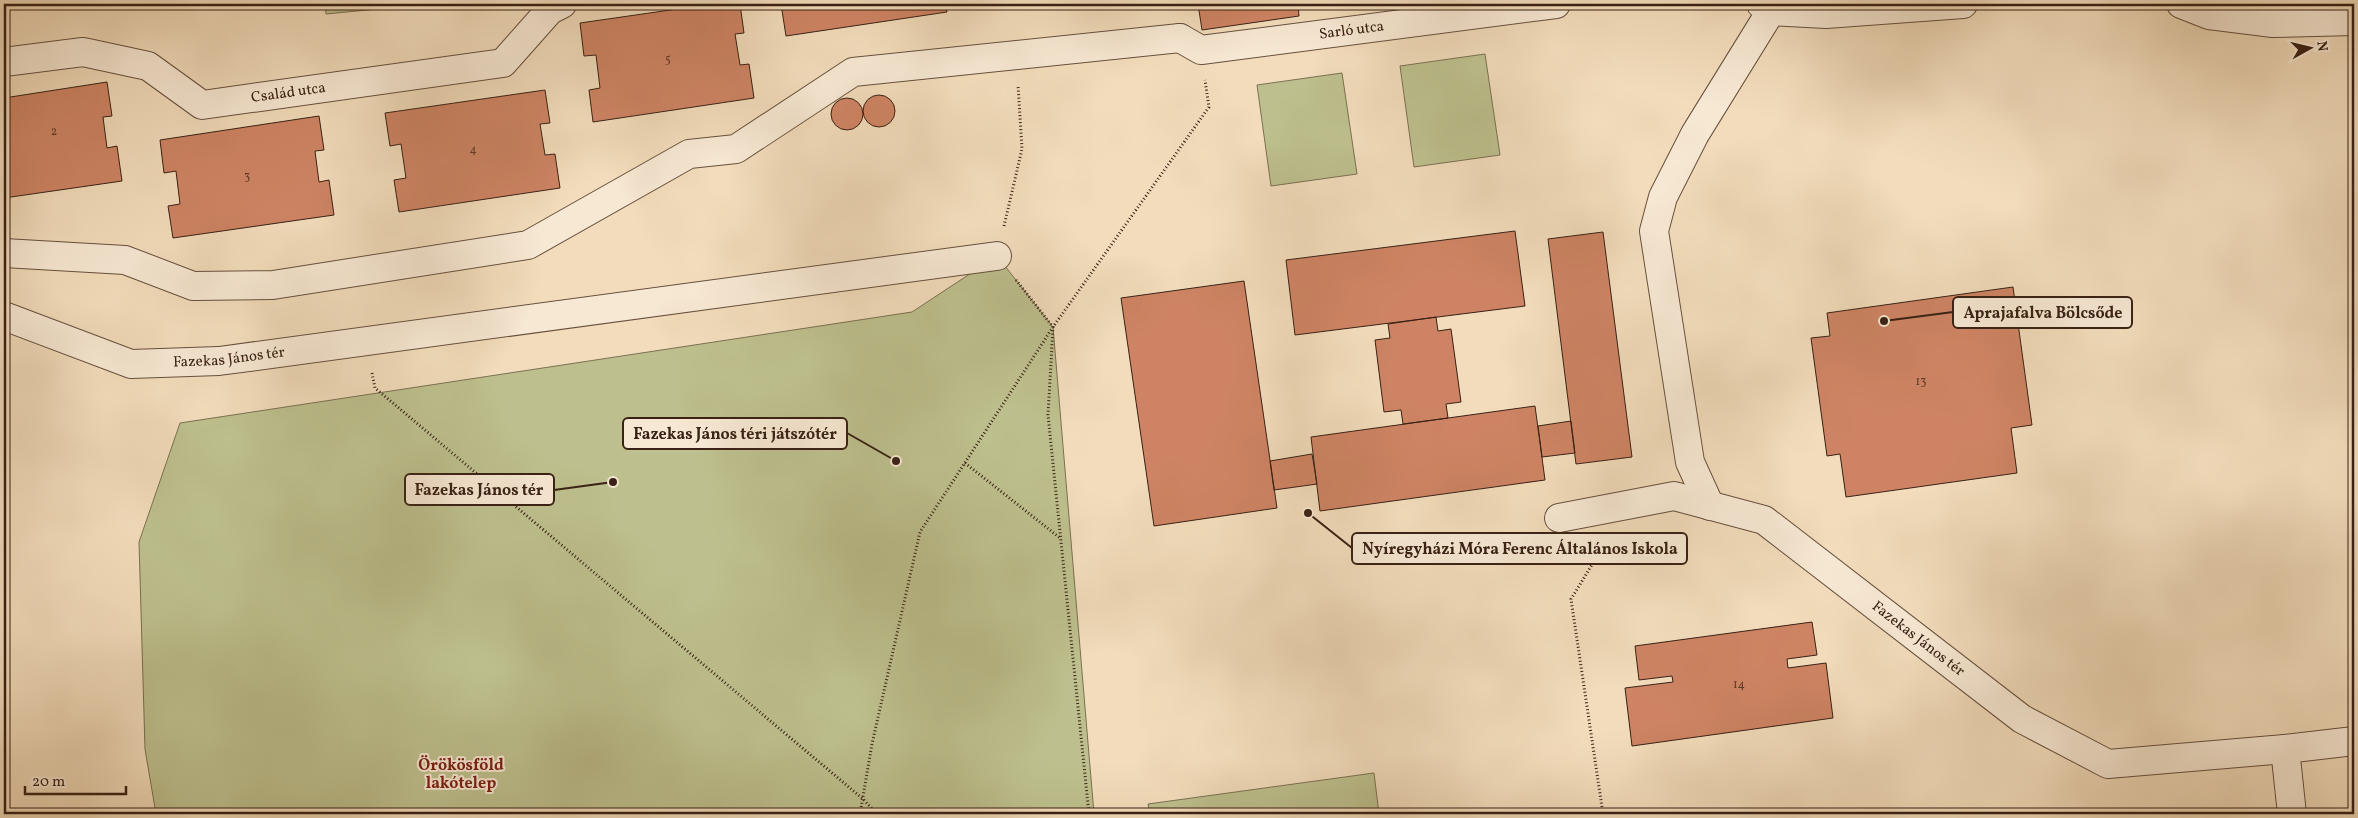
<svg xmlns="http://www.w3.org/2000/svg" width="2358" height="818" viewBox="0 0 2358 818" font-family="Vollkorn,serif">
  <style>
    .green { fill: #bdc08e; stroke: #7b7052 }
    .building { fill: #ce8464; stroke: #392115 }
    .lines { fill: none; stroke-linecap: round; stroke-linejoin: round }
    .pedestrian-casing { stroke: #67503e; stroke-width: 30 }
    .minor-casing { stroke: #67503e; stroke-width: 30 }
    .path { stroke: #392115; stroke-width: 3; stroke-dasharray: 1 2.5; stroke-linecap: butt }
    .pedestrian { stroke: #f7e8d3; stroke-width: 28 }
    .minor { stroke: #f7e8d3; stroke-width: 28 }
    .labels { text-anchor: middle; dominant-baseline: central; stroke-width: 4; stroke-linejoin: round; paint-order: stroke }
    .number-label { font-size: 12px; fill: #5e3a29 }
    .street-label { font-size: 15px; fill: #392115; stroke: #f7e8d3 }
    .neighbourhood-label { font-size: 16px; font-weight: bold; fill: #7a1f14; stroke: #f7e8d3 }
    .leader { fill: none; stroke: #392115; stroke-width: 2 }
    .callout-dot { fill: #392115; stroke: #f7e8d3; stroke-width: 2 }
    .callout { fill: #f7e8d3; stroke: #392115; stroke-width: 2 }
    .callout-label { font-size: 16px; text-anchor: middle; font-weight: bold; fill: #392115 }
  </style>
  <rect width="100%" height="100%" fill="#f2dcbb"/>
  <filter id="stains"><feTurbulence type="fractalNoise" baseFrequency=".004" numOctaves="4"/><feColorMatrix values="0 0 0 0 .2 0 0 0 0 .09 0 0 0 0 .02 0 0 0 .5 -.17"/></filter>
  <radialGradient id="worn" r=".72"><stop offset=".6" stop-color="#630" stop-opacity="0"/><stop offset="1" stop-color="#630" stop-opacity=".3"/></radialGradient>
  <path class="green" d="M 325,4 L 429,4 L 326,14 Z
    M 1485,54 L 1500,155 L 1414,167 L 1400,66 Z
    M 1342,73 L 1357,174 L 1271,186 L 1257,85 Z
    M 997,256 L 1053,327 L 1094,814 L 156,814 L 145,749 L 139,542 L 180,423 L 912,312 Z
    M 1374,773 L 1379,814 L 1150,814 L 1148,804 Z"/>
  <path class="building" d="M 712,4 L 740,4 L 744,33 L 735,34 L 740,65 L 749,64 L 754,98 L 593,122 L 589,90 L 600,88 L 596,55 L 584,56 L 580,23 Z
    M 781,4 L 945,4 L 947,12 L 786,36 Z
    M 1198,4 L 1298,4 L 1299,16 L 1202,30 Z
    M 107,82 L 112,116 L 103,117 L 107,148 L 117,146 L 122,181 L 4,198 L 4,98 Z
    M 545,90 L 550,123 L 540,124 L 545,155 L 555,154 L 560,188 L 399,212 L 394,180 L 406,178 L 401,144 L 390,146 L 385,113 Z
    M863 111a16 16 0 1 1 32 0a16 16 0 1 1-32 0Z
    M831 114a16 16 0 1 1 32 0a16 16 0 1 1-32 0Z
    M 319,116 L 324,150 L 315,151 L 319,182 L 329,180 L 334,215 L 173,238 L 168,206 L 180,204 L 176,171 L 164,173 L 160,140 Z
    M 1515,231 L 1525,306 L 1295,335 L 1286,260 Z
    M 1603,232 L 1632,457 L 1576,464 L 1548,239 Z
    M 1244,281 L 1277,508 L 1154,526 L 1121,298 Z
    M 2013,287 L 2032,425 L 2011,428 L 2017,473 L 1846,497 L 1840,454 L 1827,456 L 1811,338 L 1830,336 L 1827,313 Z
    M 1436,317 L 1438,331 L 1451,329 L 1461,402 L 1446,404 L 1448,418 L 1403,424 L 1401,410 L 1384,412 L 1375,340 L 1390,338 L 1388,324 Z
    M 1535,406 L 1545,480 L 1320,511 L 1311,437 Z
    M 1571,421 L 1575,453 L 1542,457 L 1538,426 Z
    M 1312,454 L 1317,484 L 1274,490 L 1270,461 Z
    M 1812,622 L 1817,655 L 1787,659 L 1788,668 L 1826,663 L 1833,718 L 1632,746 L 1625,688 L 1673,682 L 1672,676 L 1639,680 L 1635,646 Z"/>
  <g class="lines">
    <defs>
      <path id="pedestrian" d="M 4,253 L 125,260 L 193,286 L 273,285 L 528,245 L 689,154 L 736,149 L 853,72 L 1180,38"/>
      <g id="minor">
        <path d="M 1761,4 L 1771,11 L 1826,14 L 1963,4"/>
        <path d="M 2181,4 L 2209,15 L 2273,23 L 2354,21"/>
        <path id="s1" d="M 1180,38 L 1201,50 L 1556,4"/>
        <path id="s2" d="M 4,62 L 83,52 L 148,66 L 202,105 L 503,63 L 550,10 L 562,4"/>
        <path id="s3" d="M 4,316 L 131,364 L 219,361 L 997,256"/>
        <path d="M 1710,506 L 1690,462 L 1654,231 L 1663,197 L 1695,134 L 1771,11"/>
        <path id="s4" d="M 1559,518 L 1674,496 L 1764,520 L 2022,719 L 2108,764 L 2285,749 L 2354,741"/>
        <path d="M 2285,749 L 2292,814"/>
      </g>
    </defs>
    <use href="#pedestrian" class="pedestrian-casing"/>
    <use href="#minor" class="minor-casing"/>
    <path class="path" d="M 1004,226 L 1022,149 L 1018,85
      M 1016,280 L 1053,327 L 1048,415 L 1089,814
      M 372,373 L 375,388 L 863,799 L 877,814
      M 965,463 L 1060,538
      M 860,814 L 872,744 L 920,532 L 1053,327 L 1209,107 L 1205,80
      M 1603,814 L 1571,599 L 1606,542"/>
    <use href="#pedestrian" class="pedestrian"/>
    <use href="#minor" class="minor"/>
  </g>
  <g class="labels">
    <g class="number-label">
      <text x="668" y="60">5</text>
      <text x="54" y="132">2</text>
      <text x="473" y="150">4</text>
      <text x="247" y="177">3</text>
      <text x="1921" y="382">13</text>
      <text x="1739" y="685">14</text>
    </g>
    <g class="street-label">
      <text stroke="none"><textPath href="#s1" startOffset="176">Sarló utca</textPath></text>
      <text stroke="none"><textPath href="#s2" startOffset="300">Család utca</textPath></text>
      <text stroke="none"><textPath href="#s3" startOffset="234">Fazekas János tér</textPath></text>
      <text stroke="none"><textPath href="#s4" startOffset="405">Fazekas János tér</textPath></text>
    </g>
    <g class="neighbourhood-label">
      <text x="461" y="766">Örökösföld<tspan x="461" dy="18">lakótelep</tspan></text>
    </g>
  </g>
  <path class="leader" d="M1884 321L1953 312M896 461L847 433M613 482L554 490M1308 513L1352 548"/>
  <g class="callout-dot">
    <circle cx="1884" cy="321" r="5"/>
    <circle cx="896" cy="461" r="5"/>
    <circle cx="613" cy="482" r="5"/>
    <circle cx="1308" cy="513" r="5"/>
  </g>
  <g class="callout">
    <rect x="1953" y="297" width="179" height="31" rx="5"/>
    <rect x="623" y="418" width="224" height="31" rx="5"/>
    <rect x="405" y="474" width="149" height="31" rx="5"/>
    <rect x="1352" y="533" width="335" height="31" rx="5"/>
  </g>
  <g class="callout-label">
    <text x="2043" y="318">Aprajafalva Bölcsőde</text>
    <text x="735" y="439">Fazekas János téri játszótér</text>
    <text x="479" y="495">Fazekas János tér</text>
    <text x="1520" y="554">Nyíregyházi Móra Ferenc Általános Iskola</text>
  </g>
  <rect width="2358" height="818" fill="none" stroke="#f2dcbb" stroke-width="20"/>
  <rect x="5" y="5" width="2348" height="808" fill="none" stroke="#392115" stroke-width="2.5"/>
  <rect x="10" y="10" width="2338" height="798" fill="none" stroke="#392115"/>
  <g transform="translate(2310 48) rotate(82)" stroke="#f7e8d3" stroke-width="4" paint-order="stroke">
  <path d="M0-4L9 19L0 12L-9 19Z" fill="#392115"/>
  <text y="-8" font-size="14" font-weight="bold" text-anchor="middle" fill="#392115">N</text>
  </g>
  <path d="M25 786v8h101v-8" fill="none" stroke="#392115" stroke-width="2.5"/>
  <text x="32" y="786" font-size="15" fill="#392115" stroke="#f7e8d3" stroke-width="4" paint-order="stroke">20 m</text>
  <rect width="100%" height="100%" filter="url(#stains)"/>
  <rect width="100%" height="100%" fill="url(#worn)"/>
</svg>
